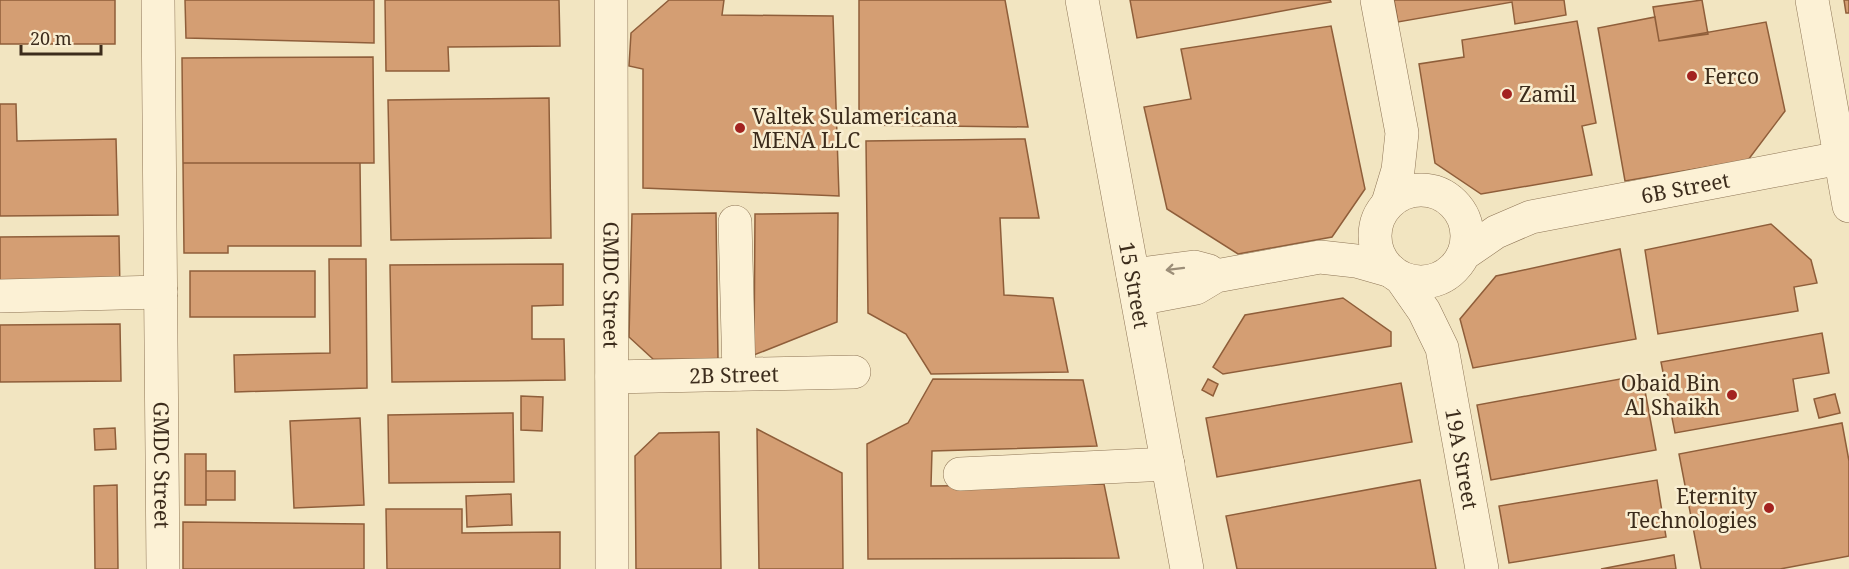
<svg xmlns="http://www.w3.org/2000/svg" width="1849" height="569" viewBox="0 0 1849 569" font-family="'Noto Serif',serif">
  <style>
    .building { fill: #d49e73; stroke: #8f5e3a; stroke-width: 1.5 }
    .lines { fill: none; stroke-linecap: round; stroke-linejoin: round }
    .minor-casing { stroke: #8e7556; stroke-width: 34 }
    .minor { stroke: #fcf1d5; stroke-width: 33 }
    .oneway { stroke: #9c8e78 }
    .poi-dot { fill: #a32320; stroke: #f9eed1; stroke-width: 2 }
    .labels { text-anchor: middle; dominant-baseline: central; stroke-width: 5; stroke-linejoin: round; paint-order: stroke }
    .poi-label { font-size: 21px; fill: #3c2c1c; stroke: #f9eed1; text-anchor: start }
    .street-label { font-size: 21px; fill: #3c2c1c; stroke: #f9eed1 }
  </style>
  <rect width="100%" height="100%" fill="#f2e5c1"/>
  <path class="building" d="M 0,0 L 115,0 L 115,44 L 0,44 Z
    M 185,0 L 374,0 L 374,43 L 186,38 Z
    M 385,0 L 559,0 L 560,46 L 448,47 L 449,71 L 386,71 Z
    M 669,0 L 724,0 L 722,15 L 833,16 L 839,196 L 643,188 L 643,69 L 629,66 L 631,33 Z
    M 859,0 L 1005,0 L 1028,127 L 859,125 Z
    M 1130,0 L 1330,0 L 1331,2 L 1137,38 Z
    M 1394,0 L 1564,0 L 1566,15 L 1515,24 L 1512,2 L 1398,22 Z
    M 1702,0 L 1708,34 L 1659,41 L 1653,7 Z
    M 1844,0 L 1849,0 L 1849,13 L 1846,13 Z
    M 1655,17 L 1659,41 L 1766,22 L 1785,111 L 1748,160 L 1625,181 L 1598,28 Z
    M 1577,21 L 1596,123 L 1582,126 L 1592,175 L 1481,194 L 1435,163 L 1419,64 L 1464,57 L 1462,40 Z
    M 1331,26 L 1365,189 L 1332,237 L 1238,254 L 1167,209 L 1144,107 L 1191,99 L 1181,49 Z
    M 373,57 L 374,163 L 183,163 L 182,58 Z
    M 549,98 L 551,238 L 391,240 L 388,100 Z
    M 0,104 L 16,104 L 17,141 L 116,139 L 118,215 L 0,216 Z
    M 1025,139 L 1039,218 L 1000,218 L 1004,295 L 1053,298 L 1068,372 L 931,374 L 906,334 L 868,313 L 866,141 Z
    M 183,163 L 360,163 L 361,246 L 228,246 L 228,253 L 184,253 Z
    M 716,213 L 718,360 L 653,359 L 629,337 L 632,214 Z
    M 838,213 L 837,322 L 754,355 L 755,214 Z
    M 1771,224 L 1811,260 L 1817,283 L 1794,287 L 1798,311 L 1658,334 L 1645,250 Z
    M 119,236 L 120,291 L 0,292 L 0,237 Z
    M 1620,249 L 1636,339 L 1473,368 L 1460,319 L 1496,276 Z
    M 329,259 L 366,259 L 367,388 L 235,392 L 234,355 L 330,353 Z
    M 563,264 L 563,305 L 532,306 L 532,339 L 564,339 L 565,380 L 392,382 L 390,265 Z
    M 190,271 L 315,271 L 315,317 L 190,317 Z
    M 1343,298 L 1391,332 L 1391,346 L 1223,374 L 1213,367 L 1245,315 Z
    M 120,324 L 121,381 L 0,382 L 0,325 Z
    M 1822,333 L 1829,373 L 1793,379 L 1798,411 L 1675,433 L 1661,362 Z
    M 1642,375 L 1656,450 L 1491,480 L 1477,405 Z
    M 933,379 L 1083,380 L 1097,446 L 932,451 L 931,486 L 1104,484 L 1119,558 L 868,559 L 867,444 L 908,423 Z
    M 1208,379 L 1218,384 L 1213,396 L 1202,390 Z
    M 1401,383 L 1412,442 L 1217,477 L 1206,418 Z
    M 1835,394 L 1840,413 L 1819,418 L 1814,399 Z
    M 521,396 L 543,397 L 542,431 L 521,430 Z
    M 513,413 L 514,482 L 389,483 L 388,415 Z
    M 360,418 L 364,505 L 294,508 L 290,421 Z
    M 1842,423 L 1849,461 L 1849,556 L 1780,569 L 1701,569 L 1679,454 Z
    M 115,428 L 116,449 L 95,450 L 94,429 Z
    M 757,429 L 842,473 L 843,569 L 759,569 Z
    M 719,432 L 721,569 L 636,569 L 635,456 L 659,433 Z
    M 185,454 L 206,454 L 206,505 L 185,505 Z
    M 206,471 L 235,471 L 235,500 L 206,500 Z
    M 1420,480 L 1436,569 L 1237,569 L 1226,516 Z
    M 1657,480 L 1666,537 L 1509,563 L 1499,506 Z
    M 117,485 L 118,569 L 95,569 L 94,486 Z
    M 511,494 L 512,525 L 467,527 L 466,496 Z
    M 386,509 L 462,509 L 462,533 L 560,532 L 560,569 L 387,569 Z
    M 183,522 L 364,524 L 364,569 L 183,569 Z
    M 1674,555 L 1676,569 L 1601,569 Z"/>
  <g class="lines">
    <defs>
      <g id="minor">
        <path id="s1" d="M 158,0 L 163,569"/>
        <path id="s2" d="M 611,0 L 612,569"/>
        <path id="s3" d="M 1082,0 L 1187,569"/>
        <path d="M 1377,0 L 1402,133 L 1398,170 L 1388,203"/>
        <path d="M 1812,0 L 1849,206"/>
        <circle cx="1421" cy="236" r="46"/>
        <path d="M 735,222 L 739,374"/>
        <path id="s4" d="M 1464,254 L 1496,232 L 1531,217 L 1840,158"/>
        <path d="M 1133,275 L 1194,267 L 1209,271"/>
        <path id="s5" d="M 1401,278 L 1424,311 L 1442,348 L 1482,569"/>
        <path d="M 0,296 L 161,292"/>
        <path d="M 1138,299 L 1196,288 L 1216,276 L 1320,257 L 1356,261 L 1391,271"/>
        <path id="s6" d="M 612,377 L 854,372"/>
        <path d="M 960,474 L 1168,464"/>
      </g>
    </defs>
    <use href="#minor" class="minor-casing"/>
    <use href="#minor" class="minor"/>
  </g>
  <defs><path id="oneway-shaft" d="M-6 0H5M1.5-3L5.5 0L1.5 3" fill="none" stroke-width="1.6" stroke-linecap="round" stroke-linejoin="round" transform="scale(1.5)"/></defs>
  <use class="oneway" href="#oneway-shaft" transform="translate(1175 269) rotate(173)"/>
  <g class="poi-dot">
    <circle cx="1692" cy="76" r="6"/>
    <circle cx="1507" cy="94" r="6"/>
    <circle cx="740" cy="128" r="6"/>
    <circle cx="1732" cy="395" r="6"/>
    <circle cx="1769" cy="508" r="6"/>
  </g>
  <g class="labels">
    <g class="poi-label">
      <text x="1704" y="76">Ferco</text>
      <text x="1519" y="94">Zamil</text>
      <text x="752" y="116">Valtek Sulamericana<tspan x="752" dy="24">MENA LLC</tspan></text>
      <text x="1720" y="383" text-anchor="end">Obaid Bin<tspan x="1720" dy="24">Al Shaikh</tspan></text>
      <text x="1757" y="496" text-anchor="end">Eternity<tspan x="1757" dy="24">Technologies</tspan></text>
    </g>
    <g class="street-label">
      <text stroke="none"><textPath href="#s4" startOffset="234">6B Street</textPath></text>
      <text stroke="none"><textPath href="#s2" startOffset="285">GMDC Street</textPath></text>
      <text stroke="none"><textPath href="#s3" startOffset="290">15 Street</textPath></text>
      <text stroke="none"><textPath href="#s6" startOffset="122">2B Street</textPath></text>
      <text stroke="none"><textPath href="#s5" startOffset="194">19A Street</textPath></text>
      <text stroke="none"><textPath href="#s1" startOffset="465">GMDC Street</textPath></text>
    </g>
  </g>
  <path d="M21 45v9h80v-9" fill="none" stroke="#3c2c1c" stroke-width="3"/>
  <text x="30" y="45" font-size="18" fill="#3c2c1c" stroke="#f9eed1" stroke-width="4.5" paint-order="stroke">20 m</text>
</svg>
